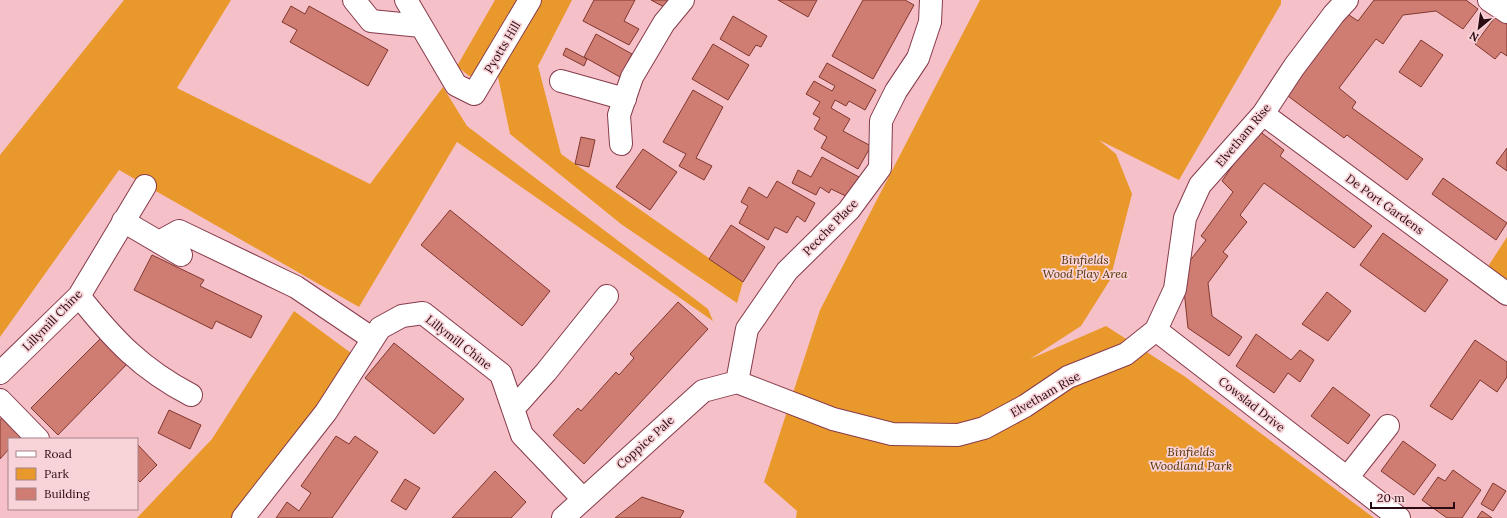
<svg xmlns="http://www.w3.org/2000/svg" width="1507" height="518" viewBox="0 0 1507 518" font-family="Lora,serif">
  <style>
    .green { fill: #e9992c }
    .building { fill: #cf7d72; stroke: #80372e }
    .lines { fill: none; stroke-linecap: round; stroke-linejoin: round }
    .minor-casing { stroke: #863b4b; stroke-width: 24 }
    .minor { stroke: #fff; stroke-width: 22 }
    .labels { text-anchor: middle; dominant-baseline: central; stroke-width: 3.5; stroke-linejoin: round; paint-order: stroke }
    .street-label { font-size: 12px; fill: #2a0b12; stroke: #f8d3d8 }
    .park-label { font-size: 12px; font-style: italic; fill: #543200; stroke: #f8d3d8 }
  </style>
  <rect width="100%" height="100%" fill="#f6c0c8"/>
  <path class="green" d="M 124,0 L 231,0 L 177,88 L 370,184 L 443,87 L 467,126 L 708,309 L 713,321 L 457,142 L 359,307 L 119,170 L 0,337 L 0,155 Z
    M 495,0 L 572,0 L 538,66 L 561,154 L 743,282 L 737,303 L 621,224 L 510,134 L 497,72 L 469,76 L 457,66 Z
    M 980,0 L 1281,0 L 1281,4 L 1179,180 L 1099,140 L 1116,154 L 1132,194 L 1110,280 L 1081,326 L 1030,359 L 1106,326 L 1184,376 L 1374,518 L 796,518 L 797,511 L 764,482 L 820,310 Z
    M 1507,237 L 1507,283 L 1487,268 Z
    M 294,311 L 351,353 L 245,516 L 243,518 L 137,518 L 212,439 Z"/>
  <path class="building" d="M 594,0 L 635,0 L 624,21 L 639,29 L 629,45 L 583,21 Z
    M 651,0 L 668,0 L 664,7 Z
    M 778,0 L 817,0 L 808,17 Z
    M 863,0 L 905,0 L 914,5 L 873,79 L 832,56 Z
    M 1374,0 L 1466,0 L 1478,9 L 1463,29 L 1436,11 L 1403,15 L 1383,44 L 1376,39 L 1339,88 L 1356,102 L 1352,108 L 1423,159 L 1407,180 L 1347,135 L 1344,138 L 1280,90 L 1346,13 L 1358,21 Z
    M 291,6 L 305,14 L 309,6 L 388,50 L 368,86 L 290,42 L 297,30 L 282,22 Z
    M 733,16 L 767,36 L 761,47 L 756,45 L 749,56 L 720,39 Z
    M 1496,16 L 1507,24 L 1507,56 L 1501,52 L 1495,59 L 1475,44 Z
    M 596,34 L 632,54 L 620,77 L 584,57 Z
    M 1421,40 L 1443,55 L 1421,87 L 1399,72 Z
    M 713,44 L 749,65 L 728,100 L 692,79 Z
    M 566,48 L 587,59 L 584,66 L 563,55 Z
    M 827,63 L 876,90 L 865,110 L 849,101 L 846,106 L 835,100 L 831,108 L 850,119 L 843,131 L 871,146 L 858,169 L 821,148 L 827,137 L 814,129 L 820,118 L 813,114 L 820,102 L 806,94 L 814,81 L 832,91 L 835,86 L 819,77 Z
    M 693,90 L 723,107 L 696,158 L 712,166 L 704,180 L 679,166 L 686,154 L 663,142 Z
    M 1254,127 L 1284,150 L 1280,156 L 1372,226 L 1354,248 L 1264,183 L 1240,215 L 1247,222 L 1223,252 L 1228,256 L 1208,283 L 1212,316 L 1242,337 L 1229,356 L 1188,328 L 1182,271 L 1206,240 L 1201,236 L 1233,192 L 1222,181 L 1233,165 L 1228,161 Z
    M 581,137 L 595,140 L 589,167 L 575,164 Z
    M 1507,148 L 1507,171 L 1496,163 Z
    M 643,149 L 677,172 L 650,210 L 616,187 Z
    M 822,157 L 859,177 L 848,197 L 831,189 L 829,193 L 820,187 L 816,195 L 792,183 L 798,170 L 811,177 Z
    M 1443,178 L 1507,223 L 1496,240 L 1432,194 Z
    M 777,181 L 815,203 L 805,222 L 797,216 L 787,233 L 775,227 L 768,240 L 739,223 L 748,206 L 741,202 L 749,187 L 767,198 Z
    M 450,210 L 550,291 L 522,326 L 421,245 Z
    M 731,225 L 765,247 L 743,282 L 709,259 Z
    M 1383,233 L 1448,280 L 1425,312 L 1360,265 Z
    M 152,255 L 204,280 L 200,286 L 262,316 L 251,338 L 216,321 L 212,329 L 134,290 Z
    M 1327,292 L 1351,311 L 1328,341 L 1302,324 Z
    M 678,302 L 708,329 L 584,464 L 553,435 L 578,408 L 581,411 L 616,372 L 619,375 L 634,358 L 630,354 Z
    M 1256,334 L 1291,360 L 1300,350 L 1314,360 L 1300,382 L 1288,373 L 1274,393 L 1236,366 Z
    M 103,336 L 129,362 L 58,435 L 31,408 Z
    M 1475,340 L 1507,362 L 1507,377 L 1497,392 L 1480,380 L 1452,420 L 1430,406 Z
    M 394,343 L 464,399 L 434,434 L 365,378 Z
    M 1333,387 L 1370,415 L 1348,444 L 1311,416 Z
    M 169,410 L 201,425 L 190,449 L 158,433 Z
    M 5,414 L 25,432 L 18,439 L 9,439 L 9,449 L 0,459 L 0,420 Z
    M 336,436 L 349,444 L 355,436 L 378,452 L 332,518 L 276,518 L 287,502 L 299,511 L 311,493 L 301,486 Z
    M 1403,441 L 1436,465 L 1414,495 L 1381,471 Z
    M 137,444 L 157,465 L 140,482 L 137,479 Z
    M 1453,470 L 1481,490 L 1462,518 L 1447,518 L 1422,500 L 1438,477 L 1445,481 Z
    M 495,471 L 526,502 L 511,518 L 452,518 Z
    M 405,479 L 420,488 L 406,510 L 391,501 Z
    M 1493,483 L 1506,491 L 1493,511 L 1481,504 Z
    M 642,497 L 684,511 L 680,518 L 615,518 Z
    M 1482,511 L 1492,518 L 1477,518 Z"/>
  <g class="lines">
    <defs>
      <path id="minor" d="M 354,0 L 371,21 L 421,26
        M 406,0 L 456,85 L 474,94 L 530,0
        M 1489,0 L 1507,12
        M 561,81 L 625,99
        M 1263,114 L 1507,294
        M 621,144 L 619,115 L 632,77 L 664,23 L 683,0
        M 123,221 L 181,255
        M 159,242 L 179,231 L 296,287 L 373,339
        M 79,296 C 113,339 141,369 191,395
        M 1156,330 L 1399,518
        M 0,373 L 79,296 L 145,186
        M 737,382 L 833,419 L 892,434 L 958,435 L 984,428 L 1025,406 L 1068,377 L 1126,354 L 1156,330 L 1175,289 L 1185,218 L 1200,185 L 1263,114 L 1294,67 L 1334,14 L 1347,0
        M 737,382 L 747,329 L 787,271 L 849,210 L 880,168 L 881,121 L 896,91 L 918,58 L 930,22 L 931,0
        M 0,400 L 38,439
        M 513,409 L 546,372 L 607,296
        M 1347,478 L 1388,426
        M 243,518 L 326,412 L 380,328 L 402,316 L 423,313 L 501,374 L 522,435 L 583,499
        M 563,518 L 703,391 L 737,382"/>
    </defs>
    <use href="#minor" class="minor-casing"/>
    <use href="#minor" class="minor"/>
  </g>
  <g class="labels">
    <g class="street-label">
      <text transform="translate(502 47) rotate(-59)">Pyotts Hill</text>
      <text transform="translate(1243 135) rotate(-50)">Elvetham Rise</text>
      <text transform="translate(1385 204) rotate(36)">De Port Gardens</text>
      <text transform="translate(830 227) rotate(-46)">Pecche Place</text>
      <text transform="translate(52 320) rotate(-46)">Lillymill Chine</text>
      <text transform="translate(459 342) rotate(38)">Lillymill Chine</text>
      <text transform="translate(1045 394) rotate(-30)">Elvetham Rise</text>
      <text transform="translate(1252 404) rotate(38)">Cowslad Drive</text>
      <text transform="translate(645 442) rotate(-42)">Coppice Pale</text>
    </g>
    <g class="park-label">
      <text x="1085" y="259">Binfields<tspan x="1085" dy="14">Wood Play Area</tspan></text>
      <text x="1191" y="451">Binfields<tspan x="1191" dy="14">Woodland Park</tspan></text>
    </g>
  </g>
  <rect x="8" y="438" width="130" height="72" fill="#f8d3d8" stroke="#a68389"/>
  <rect x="16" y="451" width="20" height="6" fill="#ffffff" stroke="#a68389"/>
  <text x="44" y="458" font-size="12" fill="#2a0b12">Road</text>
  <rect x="16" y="468" width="20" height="12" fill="#e9992c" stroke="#a68389"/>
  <text x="44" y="478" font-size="12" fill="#2a0b12">Park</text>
  <rect x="16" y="488" width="20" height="12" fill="#cf7d72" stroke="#a68389"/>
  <text x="44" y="498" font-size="12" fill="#2a0b12">Building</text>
  <g transform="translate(1479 28) rotate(209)" stroke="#f8d3d8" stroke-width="3" paint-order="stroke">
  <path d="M0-3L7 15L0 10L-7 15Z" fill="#2a0b12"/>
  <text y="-6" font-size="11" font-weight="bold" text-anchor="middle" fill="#2a0b12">N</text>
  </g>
  <path d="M1371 502v6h83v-6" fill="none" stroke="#2a0b12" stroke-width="2"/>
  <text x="1377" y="502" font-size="12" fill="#2a0b12" stroke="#f8d3d8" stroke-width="3" paint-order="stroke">20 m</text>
</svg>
